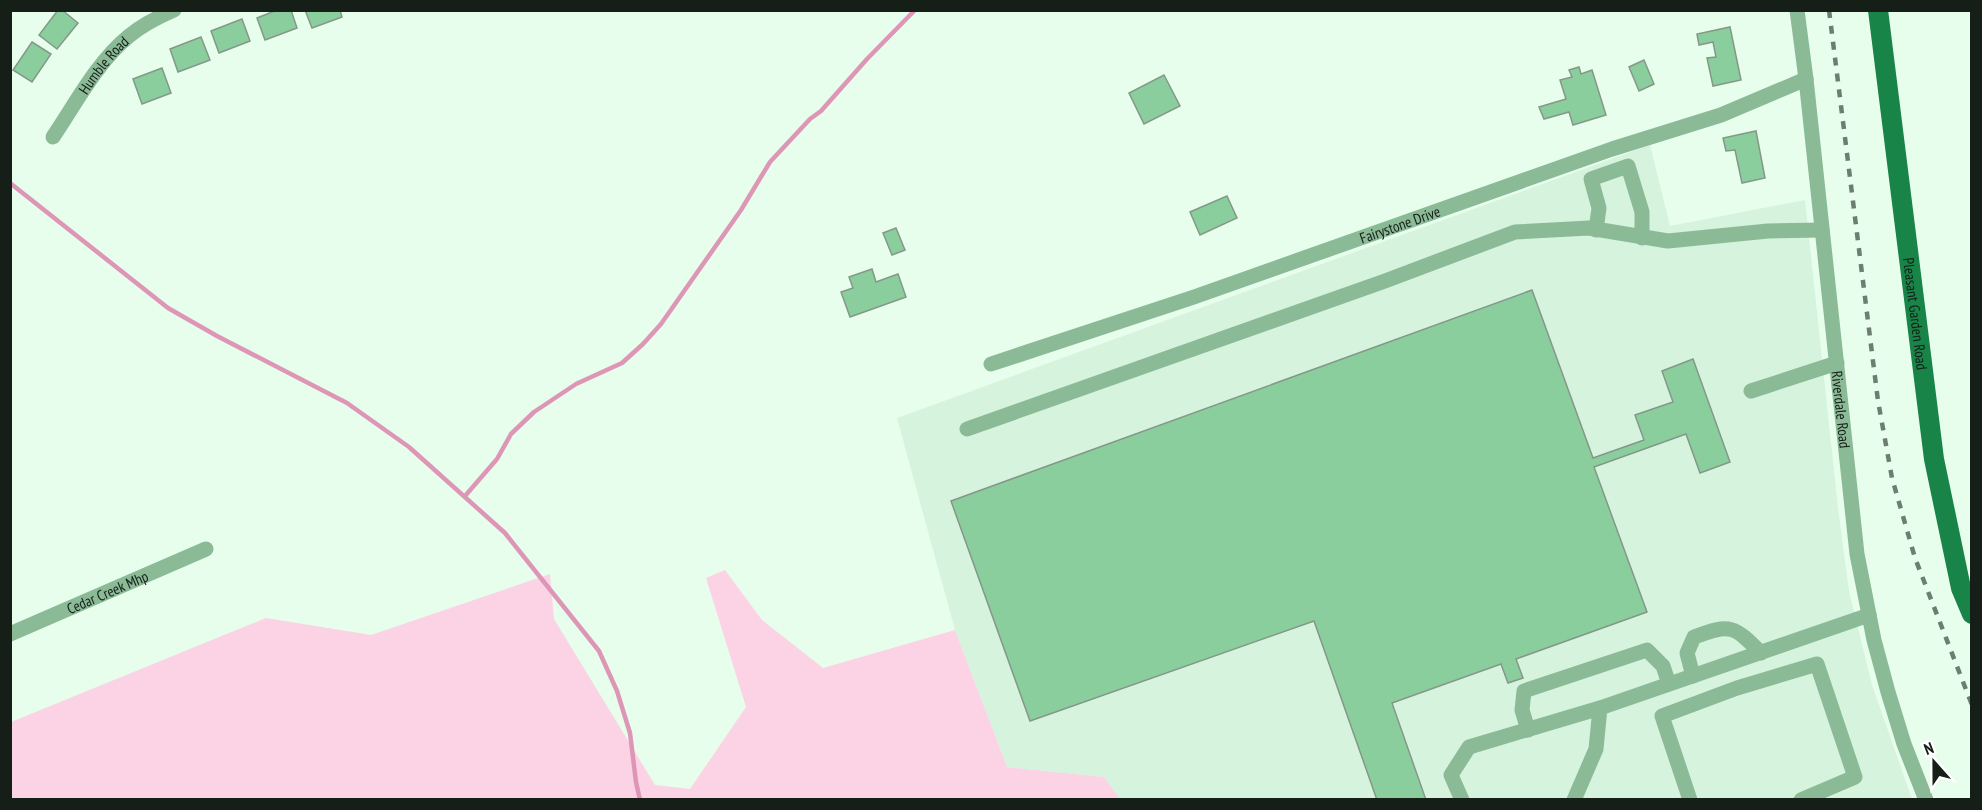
<svg xmlns="http://www.w3.org/2000/svg" width="1982" height="810" viewBox="0 0 1982 810" font-family="'PT Sans Narrow',sans-serif">
  <style>
    .built { fill: #d6f3dd }
    .green { fill: #fbd3e4 }
    .lines { fill: none; stroke-linecap: round; stroke-linejoin: round }
    .stream { stroke: #de96b6; stroke-width: 4.5 }
    .building { fill: #8bce9e; stroke: #849888; stroke-width: 1.5 }
    .minor { stroke: #8bba97; stroke-width: 15 }
    .major { stroke: #188447; stroke-width: 20 }
    .rail { stroke: #6e7d72; stroke-width: 4.5; stroke-dasharray: 8 8; stroke-linecap: butt }
    .labels { text-anchor: middle; dominant-baseline: central; stroke-width: 4.5; stroke-linejoin: round; paint-order: stroke }
    .street-label { font-size: 15px; fill: #161e18; stroke: #fff }
  </style>
  <rect width="100%" height="100%" fill="#e7feec"/>
  <path class="built" d="M 1650,145 L 1670,226 L 1805,200 L 1838,508 L 1849,591 L 1872,685 L 1912,799 L 1120,800 L 1104,777 L 1007,767 L 955,630 L 897,418 Z"/>
  <path class="green" d="M 725,570 L 762,620 L 823,668 L 955,630 L 1007,767 L 1104,777 L 1120,799 L 11,799 L 11,722 L 266,618 L 371,635 L 550,574 L 554,619 L 655,785 L 690,789 L 746,707 L 706,578 Z"/>
  <g class="lines">
    <path class="stream" d="M 10,183 L 168,308 L 217,336 L 347,403 L 409,447 L 505,533 L 599,651 L 617,691 L 630,733 L 636,782 L 640,800
      M 465,496 L 497,459 L 511,434 L 534,412 L 576,384 L 622,363 L 643,344 L 661,324 L 741,210 L 770,162 L 810,119 L 821,111 L 867,59 L 915,10"/>
  </g>
  <path class="building" d="M 58,10 L 62,10 L 78,23 L 57,49 L 39,35 Z
    M 277,10 L 291,10 L 297,28 L 265,40 L 257,18 Z
    M 305,10 L 340,10 L 342,17 L 312,28 Z
    M 242,19 L 250,41 L 219,53 L 211,31 Z
    M 1730,27 L 1741,80 L 1713,86 L 1707,58 L 1716,57 L 1713,42 L 1699,45 L 1697,34 Z
    M 201,37 L 210,60 L 178,72 L 170,49 Z
    M 32,42 L 51,54 L 32,82 L 13,70 Z
    M 1644,60 L 1654,84 L 1639,91 L 1629,67 Z
    M 1579,67 L 1581,74 L 1592,70 L 1606,115 L 1573,125 L 1569,112 L 1544,119 L 1539,107 L 1566,99 L 1560,80 L 1572,77 L 1569,70 Z
    M 162,68 L 171,93 L 142,104 L 133,79 Z
    M 1164,75 L 1180,106 L 1144,124 L 1129,93 Z
    M 1756,131 L 1765,178 L 1742,183 L 1735,150 L 1726,151 L 1723,138 Z
    M 1227,196 L 1237,218 L 1200,235 L 1190,212 Z
    M 896,228 L 905,250 L 892,255 L 883,233 Z
    M 872,269 L 876,282 L 898,274 L 906,297 L 850,317 L 841,292 L 853,288 L 849,277 Z
    M 1532,290 L 1593,458 L 1644,440 L 1635,415 L 1673,402 L 1662,371 L 1693,359 L 1730,462 L 1700,473 L 1686,434 L 1594,467 L 1647,612 L 1516,659 L 1523,678 L 1508,683 L 1501,664 L 1392,703 L 1426,800 L 1377,800 L 1314,621 L 1030,721 L 951,501 Z"/>
  <g class="lines">
    <g class="minor">
      <path id="s1" d="M 1797,10 L 1806,79 L 1857,554 L 1874,640 L 1888,692 L 1904,744 L 1926,800"/>
      <path id="s2" d="M 53,137 C 76,103 97,62 129,36 C 142,25 158,17 174,10"/>
      <path d="M 1596,230 L 1599,208 L 1591,179 L 1628,166 L 1642,212 L 1642,238"/>
      <path id="s3" d="M 991,364 L 1194,297 L 1612,149 L 1721,115 L 1806,79"/>
      <path d="M 1751,391 L 1837,363"/>
      <path d="M 967,429 L 1385,281 L 1515,232 L 1589,228 L 1668,241 L 1768,231 L 1822,230"/>
      <path id="s4" d="M 10,634 L 206,549"/>
      <path d="M 1693,676 L 1687,653 L 1694,637 C 1731,623 1734,626 1761,653"/>
      <path d="M 1600,708 L 1869,615"/>
      <path d="M 1528,730 L 1522,710 L 1524,691 L 1647,650 L 1663,666 L 1669,684"/>
      <path d="M 1462,800 L 1451,775 L 1469,747 L 1600,708 L 1596,749 L 1574,800"/>
      <path d="M 1690,800 L 1662,716 L 1737,688 L 1817,664 L 1855,777 L 1801,800"/>
    </g>
    <path class="major" id="s5" d="M 1878,10 L 1934,459 L 1961,588 L 1972,614"/>
    <path class="rail" d="M 1829,10 L 1878,401 L 1892,478 L 1915,558 L 1972,705"/>
  </g>
  <g class="labels">
    <g class="street-label">
      <text stroke="none"><textPath href="#s2" startOffset="88">Humble Road</textPath></text>
      <text stroke="none"><textPath href="#s3" startOffset="432">Fairystone Drive</textPath></text>
      <text stroke="none"><textPath href="#s5" startOffset="306">Pleasant Garden Road</textPath></text>
      <text stroke="none"><textPath href="#s1" startOffset="402">Riverdale Road</textPath></text>
      <text stroke="none"><textPath href="#s4" startOffset="106">Cedar Creek Mhp</textPath></text>
    </g>
  </g>
  <rect width="1982" height="810" fill="none" stroke="#161e18" stroke-width="24"/>
  <g transform="translate(1934 762) rotate(339)" stroke="#ffffff" stroke-width="4.5" paint-order="stroke">
  <path d="M0-4.5L10 22L0 15L-10 22Z" fill="#161e18"/>
  <text y="-9" font-size="16" font-weight="bold" text-anchor="middle" fill="#161e18">N</text>
  </g>
</svg>
